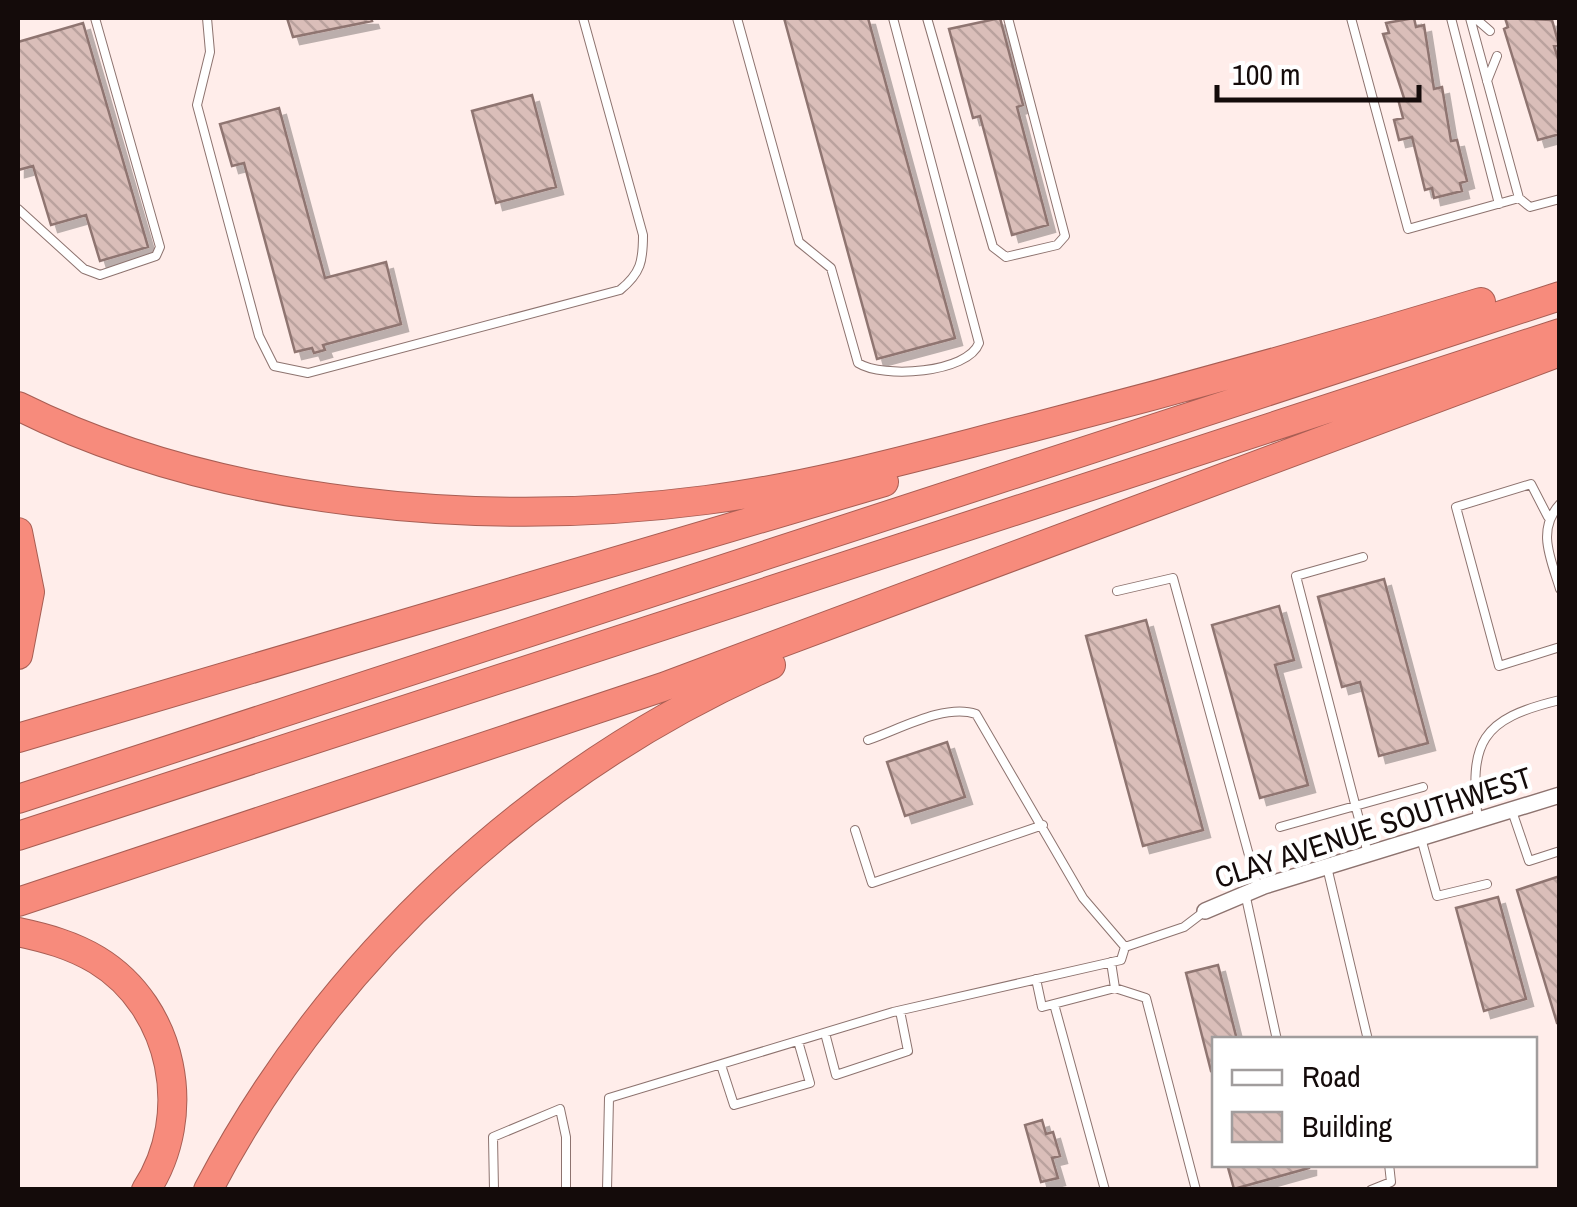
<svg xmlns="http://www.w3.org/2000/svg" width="1577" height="1207" viewBox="0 0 1577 1207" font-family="'Archivo Narrow',sans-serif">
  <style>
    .building { fill: url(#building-back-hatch); stroke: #8f7571; stroke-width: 2.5; filter: url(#shadow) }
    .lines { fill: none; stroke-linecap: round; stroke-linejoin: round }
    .service-casing { stroke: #8d736f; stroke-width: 10 }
    .minor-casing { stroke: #8d736f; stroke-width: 18 }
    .motorway-casing { stroke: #a85e54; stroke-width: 30 }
    .service { stroke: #fff; stroke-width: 8 }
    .minor { stroke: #fff; stroke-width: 15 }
    .motorway { stroke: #f78b7c; stroke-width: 28 }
    .labels { text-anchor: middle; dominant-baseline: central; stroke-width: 9; stroke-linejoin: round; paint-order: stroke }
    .street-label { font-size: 30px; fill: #140b0a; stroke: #fff }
  </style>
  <defs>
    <pattern id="building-back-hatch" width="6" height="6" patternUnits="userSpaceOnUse" patternTransform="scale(2.5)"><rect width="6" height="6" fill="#dabeb9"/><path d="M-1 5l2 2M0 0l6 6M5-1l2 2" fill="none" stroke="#baa29e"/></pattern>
    <filter id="shadow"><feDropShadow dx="7" dy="7" stdDeviation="0" flood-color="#0004"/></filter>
  </defs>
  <rect width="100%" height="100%" fill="#ffedea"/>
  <path class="building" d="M 287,18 L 371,18 L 372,21 L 293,37 Z
    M 784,18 L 868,18 L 955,338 L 877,359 Z
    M 1000,18 L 1023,105 L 1017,107 L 1048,225 L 1012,235 L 980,116 L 973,118 L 949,29 Z
    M 1414,18 L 1416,27 L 1424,25 L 1434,89 L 1442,87 L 1451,141 L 1457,140 L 1467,181 L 1460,183 L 1462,191 L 1434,198 L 1432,188 L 1425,190 L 1412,137 L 1399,140 L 1394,120 L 1403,118 L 1398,99 L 1404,98 L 1383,34 L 1389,33 L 1386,23 Z
    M 1505,18 L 1552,20 L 1559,45 L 1554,46 L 1560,65 L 1560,134 L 1538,140 L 1504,29 L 1508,27 Z
    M 83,23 L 148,247 L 100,261 L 86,215 L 51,225 L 33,166 L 18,170 L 18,42 Z
    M 532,95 L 556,187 L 496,203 L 472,111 Z
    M 279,108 L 325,278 L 386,262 L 401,324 L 323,345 L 325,350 L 314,353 L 312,348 L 295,352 L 244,163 L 232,166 L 220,124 Z
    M 1384,579 L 1428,743 L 1379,756 L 1360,682 L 1342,687 L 1318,597 Z
    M 1279,606 L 1294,660 L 1275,665 L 1308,785 L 1260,798 L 1212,625 Z
    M 1146,620 L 1203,830 L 1143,846 L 1086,636 Z
    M 947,742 L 965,797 L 905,816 L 887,762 Z
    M 1560,876 L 1560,1023 L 1557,1023 L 1517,890 Z
    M 1498,897 L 1526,999 L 1484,1011 L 1456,908 Z
    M 1218,965 L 1237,1040 L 1214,1040 L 1214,1070 L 1211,1071 L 1186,973 Z
    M 1042,1120 L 1046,1134 L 1053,1132 L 1060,1156 L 1052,1158 L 1058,1178 L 1041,1182 L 1025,1125 Z
    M 1227,1164 L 1309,1164 L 1309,1168 L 1234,1189 Z"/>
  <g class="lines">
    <defs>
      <path id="service" d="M 207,18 L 210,52 L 197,105 L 259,336 L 274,366 L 308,373 L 620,290 C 641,273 643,261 643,235 L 583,18
        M 737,18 L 799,242 L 831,268 L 858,363 C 883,379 968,373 979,343 L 893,18
        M 927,18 L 993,247 L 1006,257 L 1057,245 L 1065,236 L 1008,18
        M 1351,18 L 1408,229 L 1519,198 L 1530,207 L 1560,199
        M 1451,18 L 1499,204
        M 1470,18 L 1519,198
        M 1475,18 L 1490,31
        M 1487,81 L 1497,56
        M 18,209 L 84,269 L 100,275 L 156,256 L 160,247 L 95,18
        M 1560,504 C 1536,530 1551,559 1560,589
        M 1548,517 L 1531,484 L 1456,507 L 1499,666 L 1560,647
        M 1363,557 L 1296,576 L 1368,854
        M 1117,591 L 1173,578 L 1258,888
        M 868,740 C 898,730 945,703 976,714 L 1083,898 L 1125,947 L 1184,927 L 1205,911
        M 1512,811 L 1529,861 L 1560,851
        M 1478,821 C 1469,742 1480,719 1560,700
        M 1280,827 L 1423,787
        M 855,830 L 872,883 L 1043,825
        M 1421,838 L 1437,896 L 1487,884
        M 1327,867 L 1368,1040
        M 1245,893 L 1277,1040
        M 1036,979 L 1042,1007 L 1115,988 L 1111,962
        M 1115,988 L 1146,998 L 1196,1190
        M 1054,1004 L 1105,1190
        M 825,1033 L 836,1075 L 908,1051 L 900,1011
        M 721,1065 L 734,1105 L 810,1083 L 798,1041
        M 494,1190 L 493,1137 L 560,1109 L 566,1137 L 566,1190
        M 607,1190 L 609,1098 L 893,1012 L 1121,960 L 1125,947
        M 1371,1190 L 1391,1182 L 1389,1164"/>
      <path id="minor" d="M 1205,911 L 1264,886 L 1560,795"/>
      <path id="motorway" d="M 18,406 C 219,506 485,529 706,500 C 815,486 923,455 1030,428 C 1182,389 1332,347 1481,302
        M 18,532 L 30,592 L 18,655
        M 18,738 L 884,482
        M 18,799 L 1560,296
        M 18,836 L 1560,333
        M 18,902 L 663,687 L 1560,352
        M 18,932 C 46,938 72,945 97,960 C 174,1007 195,1115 146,1190
        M 208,1190 C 329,959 533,770 771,665"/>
    </defs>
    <use href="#service" class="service-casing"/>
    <use href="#minor" class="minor-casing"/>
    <use href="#motorway" class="motorway-casing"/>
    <use href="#service" class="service"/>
    <use href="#minor" class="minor"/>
    <use href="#motorway" class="motorway"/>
  </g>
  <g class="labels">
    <g class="street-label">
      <text transform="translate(1373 827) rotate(-18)">CLAY AVENUE SOUTHWEST</text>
    </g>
  </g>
  <rect width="1577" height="1207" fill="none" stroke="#140b0a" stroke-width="40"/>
  <rect x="1212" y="1037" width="325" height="130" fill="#ffffff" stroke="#a19d9d" stroke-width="2.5"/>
  <rect x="1232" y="1070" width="50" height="15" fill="#ffffff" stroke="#a19d9d" stroke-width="2.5"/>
  <text x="1302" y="1087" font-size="30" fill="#140b0a">Road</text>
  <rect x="1232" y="1112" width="50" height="30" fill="url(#building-back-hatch)" stroke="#a19d9d" stroke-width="2.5"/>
  <text x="1302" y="1137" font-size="30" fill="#140b0a">Building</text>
  <path d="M1217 85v15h202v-15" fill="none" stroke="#140b0a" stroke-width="5"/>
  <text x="1232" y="85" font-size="30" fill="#140b0a" stroke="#ffffff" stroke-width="8" paint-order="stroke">100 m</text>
</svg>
